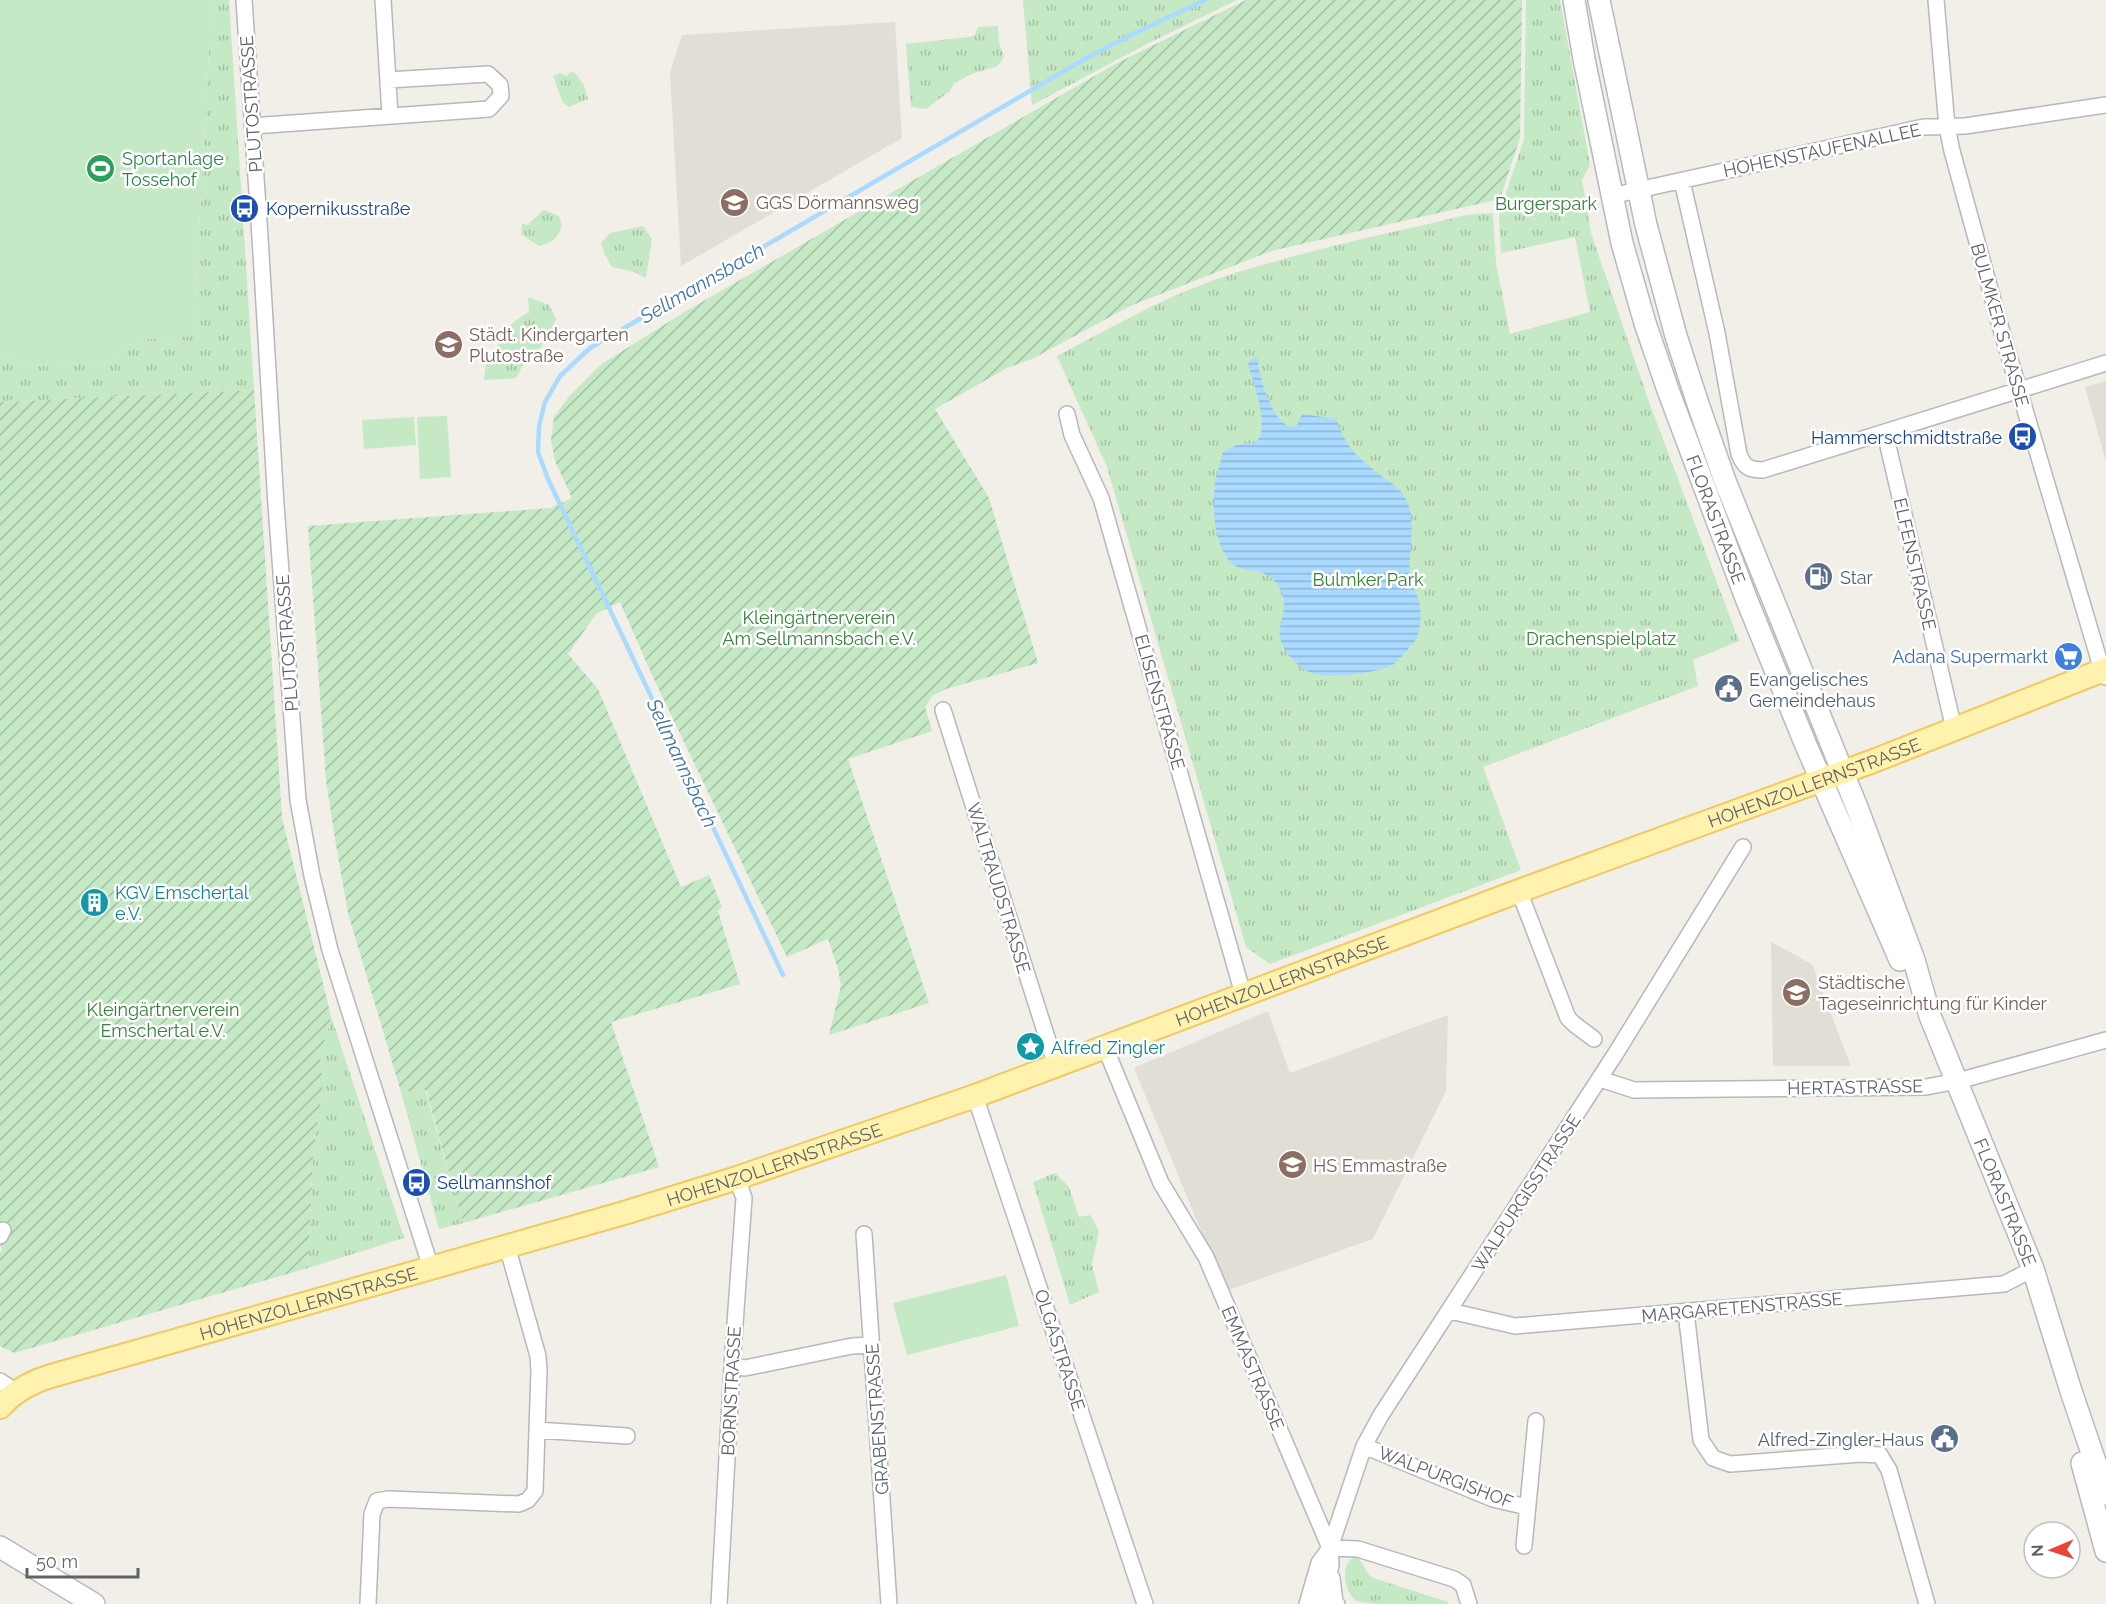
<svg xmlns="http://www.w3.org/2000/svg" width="2106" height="1604" viewBox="0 0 2106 1604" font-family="Raleway,sans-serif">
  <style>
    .education { fill: #e1ded6 }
    .grass { fill: url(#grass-tufts) }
    .garden { fill: url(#garden-furrows) }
    .pitch { fill: #c5e8c5 }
    .water { fill: url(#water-rules) }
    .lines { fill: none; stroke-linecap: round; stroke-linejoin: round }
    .stream { stroke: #aadaff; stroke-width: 4.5 }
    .minor-casing { stroke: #b5b8bc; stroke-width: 18 }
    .secondary-casing { stroke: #b6babf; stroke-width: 24 }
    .primary-casing { stroke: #f2c960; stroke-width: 26 }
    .minor { stroke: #fff; stroke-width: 15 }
    .secondary { stroke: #fff; stroke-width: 21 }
    .primary { stroke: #fff2af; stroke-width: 22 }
    .labels { text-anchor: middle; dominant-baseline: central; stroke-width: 5; stroke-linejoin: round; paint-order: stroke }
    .street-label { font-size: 18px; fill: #5f6368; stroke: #fff }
    .leisure-label { font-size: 18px; fill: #27864d; stroke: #fff; text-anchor: start }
    .education-label { font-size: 18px; fill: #785e54; stroke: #fff; text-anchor: start }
    .park-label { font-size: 18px; fill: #348238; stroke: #fff }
    .transit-label { font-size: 18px; fill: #164399; stroke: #fff; text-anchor: start }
    .service-label { font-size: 18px; fill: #4e5e75; stroke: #fff; text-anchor: start }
    .shop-label { font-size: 18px; fill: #366cbe; stroke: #fff; text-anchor: end }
    .culture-label { font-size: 18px; fill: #0d838f; stroke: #fff; text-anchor: start }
    .water-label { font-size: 20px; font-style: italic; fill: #4174aa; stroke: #fff }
  </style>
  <defs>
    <pattern id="grass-tufts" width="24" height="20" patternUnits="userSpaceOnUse" patternTransform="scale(1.5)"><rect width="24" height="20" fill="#c5e8c5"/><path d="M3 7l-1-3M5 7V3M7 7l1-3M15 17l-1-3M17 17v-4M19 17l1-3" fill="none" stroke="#a3c0a4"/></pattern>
    <pattern id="garden-furrows" width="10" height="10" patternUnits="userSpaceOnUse" patternTransform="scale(1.5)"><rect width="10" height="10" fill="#c5e8c5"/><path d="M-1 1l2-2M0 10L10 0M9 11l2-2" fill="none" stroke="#a3c0a4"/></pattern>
    <pattern id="water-rules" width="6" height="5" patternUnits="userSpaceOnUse" patternTransform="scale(1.5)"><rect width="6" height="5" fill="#aadaff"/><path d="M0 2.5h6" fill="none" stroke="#8eb4d2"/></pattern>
  </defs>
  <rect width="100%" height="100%" fill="#f1efe8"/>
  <path class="education" d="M 895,22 L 902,138 L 681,266 L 670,73 L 682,35 Z
    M 2106,381 L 2106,462 L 2085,387 Z
    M 1771,942 L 1812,964 L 1851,1066 L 1773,1066 Z
    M 1268,1011 L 1290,1073 L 1448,1015 L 1446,1091 L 1373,1239 L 1226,1291 L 1134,1068 Z"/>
  <path class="grass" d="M 212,0 L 229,0 L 254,390 L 0,402 L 0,353 L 22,364 L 56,367 L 108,361 L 144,339 L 193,336 Z
    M 1023,0 L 1237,0 L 1149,43 L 1032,105 Z
    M 1526,0 L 1560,0 L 1590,165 L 1582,180 L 1591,233 L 1649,402 L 1739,641 L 1693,660 L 1698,686 L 1483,767 L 1521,870 L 1270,964 L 1246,947 L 1107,467 L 1057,356 C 1111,328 1165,296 1223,277 C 1302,251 1386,234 1467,215 L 1493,213 L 1496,263 L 1510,334 L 1590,312 L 1575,237 L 1501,253 L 1499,214 L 1524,139 Z
    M 998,26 L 999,42 L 1004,57 L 997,66 L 972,74 L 954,83 L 950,91 L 926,109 L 911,107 L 906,44 L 969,37 L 975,35 L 978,27 Z
    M 574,72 L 584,85 L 588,99 L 569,107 L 563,103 L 553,76 L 560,73 L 567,76 L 568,73 Z
    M 544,210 L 559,216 L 562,226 C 557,239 552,243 539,246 L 521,234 L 522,223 L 527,225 Z
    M 643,226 L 652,239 L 646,278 L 631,271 L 612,267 L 604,253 L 601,243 L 610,233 Z
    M 528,297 L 549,305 L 556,319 L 541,347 L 523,365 L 516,378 L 484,380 L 487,357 L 494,355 C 503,332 507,324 529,312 Z
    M 331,1016 L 404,1238 L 308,1268 L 313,1155 L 323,1083 L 320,1061 Z
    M 425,1090 L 463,1223 L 439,1229 L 401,1092 Z
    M 1055,1173 L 1069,1187 L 1079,1217 L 1090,1215 L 1099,1231 L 1092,1264 L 1099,1292 L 1070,1305 L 1033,1182 Z
    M 1357,1556 L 1369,1575 L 1373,1578 L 1448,1602 L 1448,1604 L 1376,1604 L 1356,1601 C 1343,1590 1339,1562 1357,1556 Z"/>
  <path class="garden" d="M 1246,0 L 1522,0 L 1520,138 L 1500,199 L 1271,251 L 1130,306 L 1032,359 L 1007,368 L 935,409 L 989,498 L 1038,663 L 946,689 L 932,696 L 925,707 L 932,731 L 848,759 L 929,1003 L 829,1035 L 841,986 L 838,969 L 828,939 L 787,957 L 652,675 L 620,602 L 596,614 L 568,654 L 598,689 L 681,887 L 709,875 L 722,907 L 718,911 L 740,984 L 611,1022 L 659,1167 L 463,1223 L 426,1090 L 401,1092 L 348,913 L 335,839 L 326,780 L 308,526 L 551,508 L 572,498 L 555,461 L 551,440 L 554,417 L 567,399 L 600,365 L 683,313 L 1117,63 Z
    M 254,390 L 282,818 L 331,1016 L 320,1061 L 323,1083 L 313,1155 L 308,1268 L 14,1353 L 0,1346 L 0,1253 L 2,1249 L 0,1245 L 0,402 Z"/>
  <path class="pitch" d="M 0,0 L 212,0 L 193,336 L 144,339 L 108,361 L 56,367 L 22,364 L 0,353 Z
    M 447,416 L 451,477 L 420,479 L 417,417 Z
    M 414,417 L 416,445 L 364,449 L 362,420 Z
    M 1006,1275 L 1019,1326 L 907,1355 L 893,1303 Z"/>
  <path class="water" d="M 1255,357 L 1259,360 L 1258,366 C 1263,386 1270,415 1289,427 L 1297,425 L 1302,414 L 1337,419 C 1342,445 1364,463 1384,478 C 1391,483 1400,488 1404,496 C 1418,518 1408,551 1410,576 C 1411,586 1417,593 1419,602 C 1422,611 1421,628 1417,637 C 1416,641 1397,662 1394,664 C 1379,673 1330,679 1314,674 C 1302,670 1293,661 1286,651 C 1269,628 1294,610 1279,587 C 1266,568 1258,574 1240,568 C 1213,558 1212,506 1215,482 C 1217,472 1221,462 1223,452 C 1229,449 1235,445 1241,444 C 1246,443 1251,445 1255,442 C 1272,433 1253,380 1248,365 L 1250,361 Z"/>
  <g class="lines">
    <path class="stream" d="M 783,975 L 548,479 L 538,452 L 539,426 L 545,402 L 560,376 L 590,348 L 1083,60 L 1133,34 L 1205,0"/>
    <defs>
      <path id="minor" d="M 244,0 L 260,237 L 276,505 L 298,800 L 312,876 L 330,950 L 431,1268
        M 383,0 L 390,115
        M 1936,0 L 1947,127 L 1952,151 L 2001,329 L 2102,670 L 2106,677
        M 252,126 L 489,109 L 501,96 L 500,85 L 488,74 L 388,80
        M 1682,181 L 1717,333 L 1739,454 C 1744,467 1749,470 1763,470 L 2106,363
        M 1611,196 L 1924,127 L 1965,126 L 2106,105
        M 1067,414 L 1072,435 L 1101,498 L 1243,994
        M 1885,433 L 1954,729
        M 943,710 L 1056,1066
        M 1519,891 L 1568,1018 L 1574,1024 L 1594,1039
        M 1105,1047 L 1161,1183 L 1206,1257 L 1330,1548 L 1331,1565 L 1322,1604
        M 1600,1079 L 1634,1090 L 1926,1087 L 1958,1081 L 2106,1040
        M 975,1096 L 1145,1604
        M 864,1234 L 889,1604
        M 0,1236 L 3,1230
        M 1450,1311 L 1515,1326 L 2004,1284 L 2033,1269
        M 1686,1312 L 1701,1440 L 1713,1458 L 1730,1464 L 1861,1454 L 1880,1455 L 1889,1470 L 1927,1604
        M 732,1366 L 745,1368 L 852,1346 L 871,1345
        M 0,1381 L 16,1392
        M 537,1430 L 627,1436
        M 1364,1446 L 1493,1499 L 1527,1507
        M 1524,1546 L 1536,1421
        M 1330,1548 L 1358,1549 L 1454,1579 L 1463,1585 L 1469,1604
        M 1332,1578 L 1335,1602 L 1337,1604
        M 368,1604 L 372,1514 L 377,1501 L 388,1499 L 519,1504 L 528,1500 L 535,1491 L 539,1370 L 538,1356 L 507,1246
        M 719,1604 L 732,1366 L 744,1198 L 737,1178
        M 1307,1604 L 1319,1563 L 1330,1548 L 1364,1446 L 1381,1415 L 1616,1053 L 1743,847"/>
      <g id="secondary">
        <path id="s1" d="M 1574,0 L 1584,59 L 1622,243 L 1645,323 L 1668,390 L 1746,598 L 1805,743 L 1900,960"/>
        <path id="s2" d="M 1599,0 L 1646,225 L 1676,336 L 1698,404 L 1725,481 L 1858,810 L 1914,960 L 1930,1016 L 2033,1269 L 2071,1391 L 2106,1494"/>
        <path d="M 2082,1463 L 2106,1551"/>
        <path d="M 0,1547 L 94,1604"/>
      </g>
      <g id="primary">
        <path id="s3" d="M 0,1407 C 14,1391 31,1382 51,1376 L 624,1213 L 737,1178 L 975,1096 L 1519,891 L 1876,760 L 2106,669"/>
      </g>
    </defs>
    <use href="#minor" class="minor-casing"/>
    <use href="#secondary" class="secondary-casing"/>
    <use href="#primary" class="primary-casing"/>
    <use href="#minor" class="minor"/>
    <use href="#secondary" class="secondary"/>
    <use href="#primary" class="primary"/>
  </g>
  <defs>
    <symbol id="stadium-disc" viewBox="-11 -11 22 22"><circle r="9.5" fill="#2e9e5b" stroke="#fff"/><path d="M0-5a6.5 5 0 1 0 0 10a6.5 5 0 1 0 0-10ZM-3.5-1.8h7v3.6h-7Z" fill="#fff"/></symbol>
    <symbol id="school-disc" viewBox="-11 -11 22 22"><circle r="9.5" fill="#8d6e63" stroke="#fff"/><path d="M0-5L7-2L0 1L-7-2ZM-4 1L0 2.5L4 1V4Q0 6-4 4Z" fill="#fff"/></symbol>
    <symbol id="bus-disc" viewBox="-11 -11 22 22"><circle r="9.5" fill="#1a4fb4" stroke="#fff"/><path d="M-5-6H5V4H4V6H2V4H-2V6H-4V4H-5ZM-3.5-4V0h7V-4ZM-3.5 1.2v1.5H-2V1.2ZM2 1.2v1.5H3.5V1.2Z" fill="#fff"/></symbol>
    <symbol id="fuel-disc" viewBox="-11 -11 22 22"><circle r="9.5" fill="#5c6f8a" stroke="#fff"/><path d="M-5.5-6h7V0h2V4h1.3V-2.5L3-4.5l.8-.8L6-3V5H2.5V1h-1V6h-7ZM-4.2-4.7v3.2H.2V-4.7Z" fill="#fff"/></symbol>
    <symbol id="supermarket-disc" viewBox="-11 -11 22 22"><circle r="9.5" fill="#3f7fe0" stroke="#fff"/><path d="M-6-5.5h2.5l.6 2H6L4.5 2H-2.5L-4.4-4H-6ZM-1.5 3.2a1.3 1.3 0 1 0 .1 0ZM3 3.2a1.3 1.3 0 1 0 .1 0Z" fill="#fff"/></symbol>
    <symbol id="civic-disc" viewBox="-11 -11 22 22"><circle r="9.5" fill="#5c6f8a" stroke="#fff"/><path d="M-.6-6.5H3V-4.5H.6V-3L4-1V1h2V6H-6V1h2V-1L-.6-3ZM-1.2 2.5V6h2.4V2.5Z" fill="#fff"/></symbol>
    <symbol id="building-disc" viewBox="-11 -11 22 22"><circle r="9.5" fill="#0f9aa8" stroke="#fff"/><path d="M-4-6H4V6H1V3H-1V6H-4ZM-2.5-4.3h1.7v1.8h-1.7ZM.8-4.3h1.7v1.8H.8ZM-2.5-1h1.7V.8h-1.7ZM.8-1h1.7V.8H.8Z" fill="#fff"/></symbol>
    <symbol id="sight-disc" viewBox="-11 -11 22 22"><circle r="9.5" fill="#0f9aa8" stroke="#fff"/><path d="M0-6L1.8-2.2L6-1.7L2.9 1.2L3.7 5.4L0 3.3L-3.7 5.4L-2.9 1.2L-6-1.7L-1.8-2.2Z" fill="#fff"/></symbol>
  </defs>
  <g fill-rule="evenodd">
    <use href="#stadium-disc" x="84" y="152" width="33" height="33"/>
    <use href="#school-disc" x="718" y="186" width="33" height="33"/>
    <use href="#bus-disc" x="228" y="192" width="33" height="33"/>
    <use href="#school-disc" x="432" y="328" width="33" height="33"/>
    <use href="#bus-disc" x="2006" y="420" width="33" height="33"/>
    <use href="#fuel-disc" x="1802" y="560" width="33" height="33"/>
    <use href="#supermarket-disc" x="2052" y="640" width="33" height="33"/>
    <use href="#civic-disc" x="1712" y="672" width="33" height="33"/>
    <use href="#building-disc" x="78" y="886" width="33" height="33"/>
    <use href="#school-disc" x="1780" y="976" width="33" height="33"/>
    <use href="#sight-disc" x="1014" y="1030" width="33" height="33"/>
    <use href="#school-disc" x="1276" y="1148" width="33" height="33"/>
    <use href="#bus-disc" x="400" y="1166" width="33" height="33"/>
    <use href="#civic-disc" x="1928" y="1422" width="33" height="33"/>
  </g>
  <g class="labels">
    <g class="street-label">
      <text transform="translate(251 104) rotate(-94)">PLUTOSTRASSE</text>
      <text transform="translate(1822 150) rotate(-12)">HOHENSTAUFENALLEE</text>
      <text transform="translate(2000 325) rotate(74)">BULMKER STRASSE</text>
      <text stroke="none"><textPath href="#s1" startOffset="540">FLORASTRASSE</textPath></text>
      <text transform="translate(1915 564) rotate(77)">ELFENSTRASSE</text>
      <text transform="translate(287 643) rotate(-94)">PLUTOSTRASSE</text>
      <text transform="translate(1160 702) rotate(74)">ELISENSTRASSE</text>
      <text stroke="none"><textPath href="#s3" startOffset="1922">HOHENZOLLERNSTRASSE</textPath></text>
      <text transform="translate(999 888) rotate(73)">WALTRAUDSTRASSE</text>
      <text stroke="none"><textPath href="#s3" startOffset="1354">HOHENZOLLERNSTRASSE</textPath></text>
      <text transform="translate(1855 1087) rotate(-1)">HERTASTRASSE</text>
      <text stroke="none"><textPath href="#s3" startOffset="814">HOHENZOLLERNSTRASSE</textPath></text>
      <text transform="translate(1526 1193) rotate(-57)">WALPURGISSTRASSE</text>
      <text stroke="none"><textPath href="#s2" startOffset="1272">FLORASTRASSE</textPath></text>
      <text stroke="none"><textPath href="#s3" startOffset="328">HOHENZOLLERNSTRASSE</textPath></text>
      <text transform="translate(1742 1307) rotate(-5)">MARGARETENSTRASSE</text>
      <text transform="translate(1060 1350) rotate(72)">OLGASTRASSE</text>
      <text transform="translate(1253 1368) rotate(67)">EMMASTRASSE</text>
      <text transform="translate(731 1391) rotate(-87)">BORNSTRASSE</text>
      <text transform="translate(877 1419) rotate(-94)">GRABENSTRASSE</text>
      <text transform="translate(1446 1477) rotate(21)">WALPURGISHOF</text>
    </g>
    <g class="leisure-label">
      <text x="122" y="158">Sportanlage<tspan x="122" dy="21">Tossehof</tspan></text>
    </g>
    <g class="education-label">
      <text x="756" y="202">GGS Dörmannsweg</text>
      <text x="469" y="334">Städt. Kindergarten<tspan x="469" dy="21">Plutostraße</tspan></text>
      <text x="1818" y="982">Städtische<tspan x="1818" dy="21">Tageseinrichtung für Kinder</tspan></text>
      <text x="1313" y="1165">HS Emmastraße</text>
    </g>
    <g class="park-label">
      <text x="1546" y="203">Burgerspark</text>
      <text x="1368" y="579">Bulmker Park</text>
      <text x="819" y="617">Kleingärtnerverein<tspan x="819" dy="21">Am Sellmannsbach e.V.</tspan></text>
      <text x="1601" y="638">Drachenspielplatz</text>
      <text x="163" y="1009">Kleingärtnerverein<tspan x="163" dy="21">Emschertal e.V.</tspan></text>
    </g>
    <g class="transit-label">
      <text x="266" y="208">Kopernikusstraße</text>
      <text x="2002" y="437" text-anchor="end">Hammerschmidtstraße</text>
      <text x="437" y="1182">Sellmannshof</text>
    </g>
    <g class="service-label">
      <text x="1840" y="577">Star</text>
      <text x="1749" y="679">Evangelisches<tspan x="1749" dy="21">Gemeindehaus</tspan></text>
      <text x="1924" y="1439" text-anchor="end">Alfred-Zingler-Haus</text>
    </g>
    <g class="shop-label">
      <text x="2048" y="656">Adana Supermarkt</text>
    </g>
    <g class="culture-label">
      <text x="115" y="892">KGV Emschertal<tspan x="115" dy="21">e.V.</tspan></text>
      <text x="1051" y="1047">Alfred Zingler</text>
    </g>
    <g class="water-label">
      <text transform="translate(702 283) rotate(-30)">Sellmannsbach</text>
      <text transform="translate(682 763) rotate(65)">Sellmannsbach</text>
    </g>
  </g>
  <g transform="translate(2052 1550) rotate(268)"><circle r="28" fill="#ffffff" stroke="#bfc1c3" stroke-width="1.5"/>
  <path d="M0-4.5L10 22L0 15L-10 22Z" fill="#ea4335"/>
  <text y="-9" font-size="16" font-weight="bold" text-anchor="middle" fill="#5f6368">N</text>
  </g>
  <path d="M27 1568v9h111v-9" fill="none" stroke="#5f6368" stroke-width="3"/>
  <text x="36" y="1568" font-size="18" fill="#5f6368" stroke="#ffffff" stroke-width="4.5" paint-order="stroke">50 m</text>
</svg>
